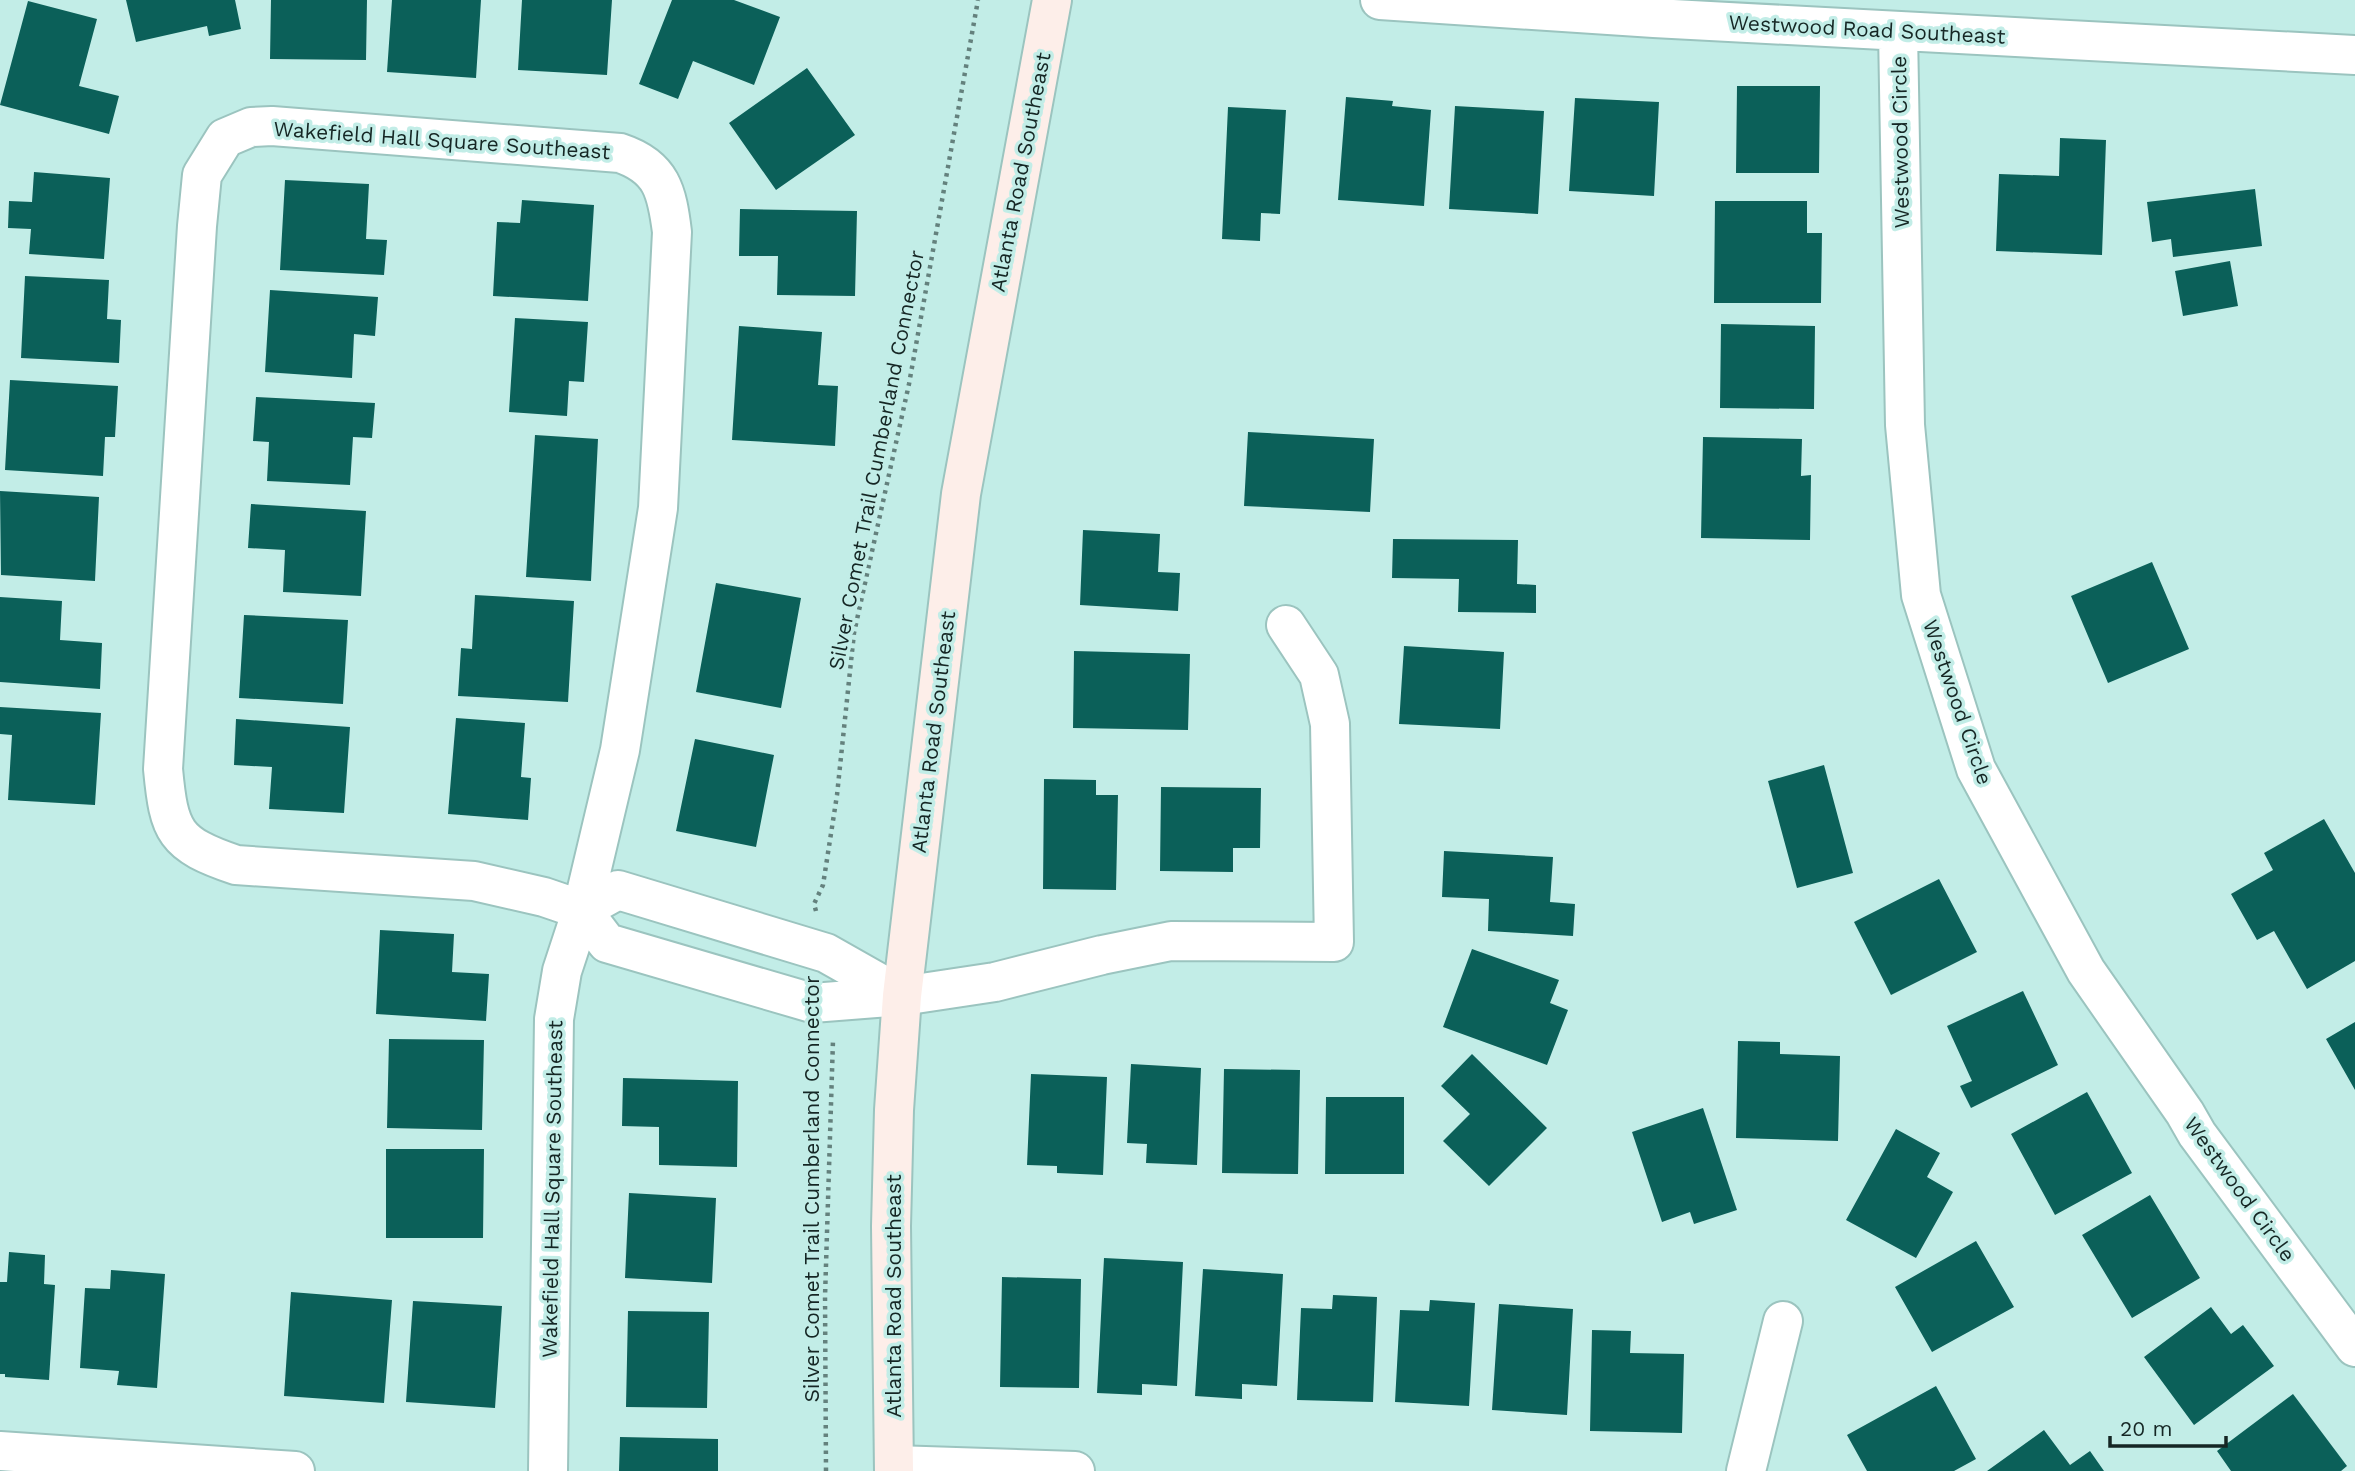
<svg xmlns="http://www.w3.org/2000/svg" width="2355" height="1471" viewBox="0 0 2355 1471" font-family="'Work Sans',sans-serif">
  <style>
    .building { fill: #0b6059 }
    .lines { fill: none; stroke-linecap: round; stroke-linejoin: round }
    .minor-casing { stroke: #9bc4bf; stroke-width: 42 }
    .secondary-casing { stroke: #9bc4bf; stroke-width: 42 }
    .path { stroke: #64817d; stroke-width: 4.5; stroke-dasharray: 3.5 5; stroke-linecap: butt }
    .minor { stroke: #fff; stroke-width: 38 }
    .secondary { stroke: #fdeee9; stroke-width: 38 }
    .labels { text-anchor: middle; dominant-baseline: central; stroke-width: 7; stroke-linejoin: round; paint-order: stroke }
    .street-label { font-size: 21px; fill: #152624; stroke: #c2ede7 }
  </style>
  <rect width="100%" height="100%" fill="#c2ede7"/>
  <path class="building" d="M 126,0 L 235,0 L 241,29 L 209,36 L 207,26 L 136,42 Z
    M 271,0 L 367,0 L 366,60 L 270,59 Z
    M 392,0 L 481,0 L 476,78 L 387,72 Z
    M 522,0 L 612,0 L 607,75 L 518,70 Z
    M 672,0 L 734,0 L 780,17 L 754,85 L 693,61 L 678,99 L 639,84 Z
    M 28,1 L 97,19 L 79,86 L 119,96 L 109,134 L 0,105 Z
    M 807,68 L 855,135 L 776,190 L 729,123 Z
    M 1737,86 L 1820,86 L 1819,173 L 1736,173 Z
    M 1346,97 L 1393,101 L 1392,106 L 1431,110 L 1424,206 L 1338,200 Z
    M 1575,98 L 1659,102 L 1654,196 L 1569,191 Z
    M 1455,106 L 1544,111 L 1538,214 L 1449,209 Z
    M 1228,107 L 1286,110 L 1280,214 L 1261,213 L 1260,241 L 1222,239 Z
    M 2060,138 L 2106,140 L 2102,255 L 1996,251 L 1999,174 L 2059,176 Z
    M 34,172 L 110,178 L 104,259 L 29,254 L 31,229 L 8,228 L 9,201 L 32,202 Z
    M 285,180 L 369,184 L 366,239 L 387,240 L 384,275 L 280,270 Z
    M 2255,189 L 2262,246 L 2173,257 L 2171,239 L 2152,242 L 2147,202 Z
    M 522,200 L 594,205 L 588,301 L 493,296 L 497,222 L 520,223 Z
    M 1715,201 L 1807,201 L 1807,233 L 1822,233 L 1821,303 L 1714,303 Z
    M 740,209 L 857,211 L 855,296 L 777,295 L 778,256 L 739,256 Z
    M 2230,261 L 2238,306 L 2183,316 L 2175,271 Z
    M 25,276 L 109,280 L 107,319 L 121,320 L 119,363 L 21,358 Z
    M 270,290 L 378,297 L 375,336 L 354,334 L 352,378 L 265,372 Z
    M 515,318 L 588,322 L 584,382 L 569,381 L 567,416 L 509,412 Z
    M 1721,324 L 1815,326 L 1814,409 L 1720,408 Z
    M 739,326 L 822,332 L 818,385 L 838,386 L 835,446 L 732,440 Z
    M 10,380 L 118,386 L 115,437 L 105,437 L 103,476 L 5,470 Z
    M 256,397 L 375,403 L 372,438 L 353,437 L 350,485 L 267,481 L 269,442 L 253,441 Z
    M 1248,432 L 1374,439 L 1370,512 L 1244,506 Z
    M 535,435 L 598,439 L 591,581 L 526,577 Z
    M 1703,437 L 1802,439 L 1801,476 L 1811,475 L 1810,540 L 1701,538 Z
    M 0,491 L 99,497 L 95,581 L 1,575 Z
    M 251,504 L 366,511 L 361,596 L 283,592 L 285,550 L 248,548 Z
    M 1083,530 L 1160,534 L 1158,572 L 1180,573 L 1178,611 L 1080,605 Z
    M 1393,539 L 1518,540 L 1517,584 L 1536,585 L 1536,613 L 1458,612 L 1459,579 L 1392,578 Z
    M 2152,562 L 2189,649 L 2108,683 L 2071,596 Z
    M 716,583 L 801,598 L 781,708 L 696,692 Z
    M 475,595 L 574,601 L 568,702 L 458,696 L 461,648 L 472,649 Z
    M 0,597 L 62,601 L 60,640 L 102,643 L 100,689 L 0,682 Z
    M 244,615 L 348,620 L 343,704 L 239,698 Z
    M 1404,646 L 1504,652 L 1500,729 L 1399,724 Z
    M 1074,651 L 1190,654 L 1188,730 L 1073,728 Z
    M 0,707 L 101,713 L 95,805 L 8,800 L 12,735 L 0,734 Z
    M 456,718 L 525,723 L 521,777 L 531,778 L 528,820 L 448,814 Z
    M 236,719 L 350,727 L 344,813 L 269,809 L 272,767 L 234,765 Z
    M 695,739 L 774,755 L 756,847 L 676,831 Z
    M 1824,765 L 1853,873 L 1797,888 L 1768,781 Z
    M 1044,779 L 1096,780 L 1096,795 L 1118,795 L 1116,890 L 1043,889 Z
    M 1161,787 L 1261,788 L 1260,848 L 1233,848 L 1233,872 L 1160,871 Z
    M 2324,819 L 2355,873 L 2355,961 L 2307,989 L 2274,931 L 2257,940 L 2231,894 L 2273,870 L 2264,853 Z
    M 1444,851 L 1553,857 L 1550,902 L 1575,904 L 1573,936 L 1488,931 L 1489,899 L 1442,897 Z
    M 1939,879 L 1977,952 L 1891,995 L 1854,922 Z
    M 380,930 L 454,934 L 452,972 L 489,974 L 486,1021 L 376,1014 Z
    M 1472,949 L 1559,980 L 1550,1003 L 1568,1010 L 1547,1065 L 1443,1027 Z
    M 2023,991 L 2058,1065 L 1971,1108 L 1960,1086 L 1972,1081 L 1947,1026 Z
    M 2355,1022 L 2355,1090 L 2326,1039 Z
    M 389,1039 L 484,1040 L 482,1130 L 387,1128 Z
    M 1738,1041 L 1780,1042 L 1780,1054 L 1840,1056 L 1838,1141 L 1736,1138 Z
    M 1472,1054 L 1547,1128 L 1489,1186 L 1443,1141 L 1470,1114 L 1441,1086 Z
    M 1131,1064 L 1201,1068 L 1197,1165 L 1146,1163 L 1147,1144 L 1127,1143 Z
    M 1224,1069 L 1300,1070 L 1298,1174 L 1222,1173 Z
    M 1031,1074 L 1107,1077 L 1103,1175 L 1057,1173 L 1057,1166 L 1027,1165 Z
    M 623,1078 L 738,1081 L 737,1167 L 659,1165 L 659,1127 L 622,1126 Z
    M 2087,1092 L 2132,1173 L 2055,1215 L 2011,1134 Z
    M 1326,1097 L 1404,1097 L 1404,1174 L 1325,1174 Z
    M 1703,1108 L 1737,1210 L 1694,1224 L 1690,1212 L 1662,1222 L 1632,1132 Z
    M 1896,1129 L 1940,1153 L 1927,1177 L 1953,1192 L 1916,1258 L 1846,1220 Z
    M 386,1149 L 484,1149 L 483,1238 L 386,1238 Z
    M 629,1193 L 716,1198 L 712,1283 L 625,1278 Z
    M 2150,1195 L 2200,1278 L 2132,1318 L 2082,1235 Z
    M 1976,1241 L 2014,1307 L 1932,1352 L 1895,1287 Z
    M 9,1252 L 45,1255 L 44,1284 L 55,1285 L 49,1380 L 5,1377 L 5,1374 L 0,1374 L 0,1282 L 7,1282 Z
    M 1104,1258 L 1183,1262 L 1177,1386 L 1142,1384 L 1142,1395 L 1097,1393 Z
    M 1203,1269 L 1283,1274 L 1277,1386 L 1242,1384 L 1242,1399 L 1195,1396 Z
    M 111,1270 L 165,1274 L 157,1388 L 117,1385 L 119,1371 L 80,1368 L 85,1288 L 110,1289 Z
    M 1002,1277 L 1081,1279 L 1079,1388 L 1000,1387 Z
    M 291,1292 L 392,1300 L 384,1403 L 284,1396 Z
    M 1333,1295 L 1377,1297 L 1373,1402 L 1297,1400 L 1301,1308 L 1332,1309 Z
    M 1430,1300 L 1475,1303 L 1469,1406 L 1395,1402 L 1400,1310 L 1429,1311 Z
    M 413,1301 L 502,1306 L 495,1408 L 406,1402 Z
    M 1499,1304 L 1573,1309 L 1567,1415 L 1492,1410 Z
    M 2211,1307 L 2231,1334 L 2243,1325 L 2274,1366 L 2194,1425 L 2144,1357 Z
    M 628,1311 L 709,1312 L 707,1408 L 626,1407 Z
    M 1592,1330 L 1631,1331 L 1630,1353 L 1684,1354 L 1682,1433 L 1590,1431 Z
    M 1936,1386 L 1976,1459 L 1954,1471 L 1867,1471 L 1847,1435 Z
    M 2293,1394 L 2347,1466 L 2341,1471 L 2231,1471 L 2217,1451 Z
    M 2044,1430 L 2070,1465 L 2090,1451 L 2104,1471 L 1987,1471 Z
    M 620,1437 L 718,1439 L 718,1471 L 619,1471 Z"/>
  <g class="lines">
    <defs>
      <path id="minor" d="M 1380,0 L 1654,18 L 2355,55
        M 1898,31 L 1905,425 L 1921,595 L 1976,769 L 2086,971 L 2185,1113 L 2197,1134 L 2355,1347
        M 582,910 L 618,890 L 826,953 L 902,996
        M 0,1451 L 295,1471
        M 894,1465 L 1075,1471
        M 548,1471 L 554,1019 L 562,971 L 582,910 L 620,750 L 658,508 L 672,232 C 667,192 662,167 620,153 L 272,126 L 251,127 L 225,138 L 202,175 L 197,226 L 163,769 C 169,832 174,844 236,865 L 474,881 L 544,897 L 582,910 L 607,943 L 812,1003 L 902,996 L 995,982 L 1102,955 L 1171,941 L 1334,942 L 1330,724 L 1319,675 L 1286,625
        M 1746,1471 L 1783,1321"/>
      <path id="secondary" d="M 894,1471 L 891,1226 L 894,1110 L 902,996 L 961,494 L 1052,0"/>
    </defs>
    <use href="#minor" class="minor-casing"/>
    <use href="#secondary" class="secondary-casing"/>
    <path class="path" d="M 816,911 L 814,904 L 823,885 L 837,795 L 854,633 L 909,384 L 978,0
      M 826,1471 L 825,1297 L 833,1040"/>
    <use href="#minor" class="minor"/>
    <use href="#secondary" class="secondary"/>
  </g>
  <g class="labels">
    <g class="street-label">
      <text transform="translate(1867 29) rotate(3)">Westwood Road Southeast</text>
      <text transform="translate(442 140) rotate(4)">Wakefield Hall Square Southeast</text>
      <text transform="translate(1900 142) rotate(-91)">Westwood Circle</text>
      <text transform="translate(1020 172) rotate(-79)">Atlanta Road Southeast</text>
      <text transform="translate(876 460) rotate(-79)">Silver Comet Trail Cumberland Connector</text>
      <text transform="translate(1958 702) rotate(71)">Westwood Circle</text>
      <text transform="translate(933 732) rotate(-83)">Atlanta Road Southeast</text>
      <text transform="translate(552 1189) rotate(-89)">Wakefield Hall Square Southeast</text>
      <text transform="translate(811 1189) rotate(-90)">Silver Comet Trail Cumberland Connector</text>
      <text transform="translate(2240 1189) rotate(54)">Westwood Circle</text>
      <text transform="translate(893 1296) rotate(-90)">Atlanta Road Southeast</text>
    </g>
  </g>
  <path d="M2110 1436v10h116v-10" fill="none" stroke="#152624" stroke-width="3.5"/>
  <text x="2120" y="1436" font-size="21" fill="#152624" stroke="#c2ede7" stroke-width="5" paint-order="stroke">20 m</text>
</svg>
